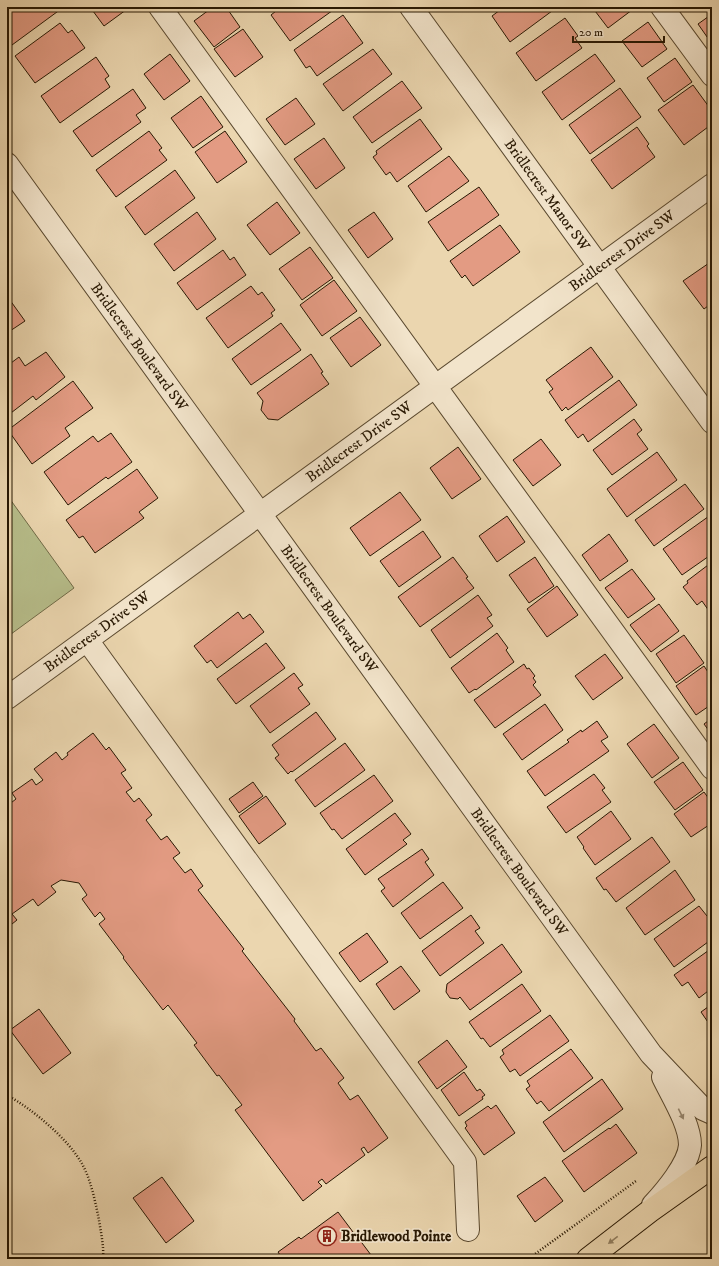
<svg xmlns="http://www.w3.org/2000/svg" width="719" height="1266" viewBox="0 0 719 1266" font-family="'IM FELL DW Pica',serif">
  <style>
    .green { fill: #b7be8b; stroke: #706b47 }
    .building { fill: #e39b83; stroke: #281803 }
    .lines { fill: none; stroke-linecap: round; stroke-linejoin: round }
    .minor-casing { stroke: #59482e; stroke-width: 24 }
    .major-casing { stroke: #281803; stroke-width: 24 }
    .path { stroke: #281803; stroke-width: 2.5; stroke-dasharray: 1 2; stroke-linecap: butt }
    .minor { stroke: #f2e4cb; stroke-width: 22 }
    .major { stroke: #ebd6af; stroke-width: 22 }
    .oneway { fill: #978871 }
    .oneway2 { fill: #938062 }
    .labels { text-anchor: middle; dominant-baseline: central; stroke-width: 3.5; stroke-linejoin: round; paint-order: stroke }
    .street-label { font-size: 15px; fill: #281803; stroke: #f2e4cb }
    .poi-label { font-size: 15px; font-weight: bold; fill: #281803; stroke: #f2e4cb; text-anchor: start }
  </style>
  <rect width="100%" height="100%" fill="#ebd6af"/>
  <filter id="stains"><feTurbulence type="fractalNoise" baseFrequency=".005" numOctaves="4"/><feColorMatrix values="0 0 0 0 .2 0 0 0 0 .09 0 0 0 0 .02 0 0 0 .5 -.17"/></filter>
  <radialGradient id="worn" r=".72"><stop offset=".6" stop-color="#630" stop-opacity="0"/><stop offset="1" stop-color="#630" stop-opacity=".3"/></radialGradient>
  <path class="green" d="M 7,495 L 74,588 L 7,637 Z"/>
  <path class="building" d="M 11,7 L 60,7 L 61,9 L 12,45 L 7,38 L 7,10 Z
    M 90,7 L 130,7 L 104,26 Z
    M 213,7 L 226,7 L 240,27 L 214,47 L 194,21 Z
    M 281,7 L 335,7 L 336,8 L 290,41 L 271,15 Z
    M 504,7 L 549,7 L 552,11 L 510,42 L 492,16 Z
    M 592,7 L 636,7 L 608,28 Z
    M 712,14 L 712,44 L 698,24 Z
    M 343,15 L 363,43 L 317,76 L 310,66 L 306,68 L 294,50 Z
    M 565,18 L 578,36 L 575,38 L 582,48 L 536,81 L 516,53 Z
    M 648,22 L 667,49 L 642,67 L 622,41 Z
    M 60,23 L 68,33 L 72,30 L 85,48 L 35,83 L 15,56 Z
    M 243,29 L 263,57 L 235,77 L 214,49 Z
    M 373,49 L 392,74 L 343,111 L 323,84 Z
    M 170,54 L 190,81 L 164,100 L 144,74 Z
    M 595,54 L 615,81 L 562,120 L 542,92 Z
    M 96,57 L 109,76 L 105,79 L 110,87 L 60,123 L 41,96 Z
    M 675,58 L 692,82 L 664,102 L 647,78 Z
    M 402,81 L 422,108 L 372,143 L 353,117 Z
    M 693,85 L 712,111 L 712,124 L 684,145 L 658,110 Z
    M 620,88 L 641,117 L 590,154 L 569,125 Z
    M 133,89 L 146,108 L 136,115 L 141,122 L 92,157 L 73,131 Z
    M 201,96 L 223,127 L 193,148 L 171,118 Z
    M 296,98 L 315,124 L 285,145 L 266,119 Z
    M 420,119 L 442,149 L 397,182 L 390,172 L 386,175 L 373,157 L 377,154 L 376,151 Z
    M 637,127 L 649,144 L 647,146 L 655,157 L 612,189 L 591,160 Z
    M 149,131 L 162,148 L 159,150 L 167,160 L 116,197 L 96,170 Z
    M 225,131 L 247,162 L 217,183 L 195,152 Z
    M 324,138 L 345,168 L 316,189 L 294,159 Z
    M 449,156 L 469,181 L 426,212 L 408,186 Z
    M 175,170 L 195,198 L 145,235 L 125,207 Z
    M 479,187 L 499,215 L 448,251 L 428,222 Z
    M 277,202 L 300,233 L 270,255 L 247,225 Z
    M 197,212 L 216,239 L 174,271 L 154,244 Z
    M 374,212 L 393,239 L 368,258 L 348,230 Z
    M 500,225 L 520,252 L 473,286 L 465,275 L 462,278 L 450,261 Z
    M 310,247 L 333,278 L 302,300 L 279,269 Z
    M 223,250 L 230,260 L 234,257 L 246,275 L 197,310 L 177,283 Z
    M 712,261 L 712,303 L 704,309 L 683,281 Z
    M 334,280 L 357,311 L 322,336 L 300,305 Z
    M 251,286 L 258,295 L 262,292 L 275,310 L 271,313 L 273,316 L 228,348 L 206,318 Z
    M 7,296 L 25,321 L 7,333 Z
    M 360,317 L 381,345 L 351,367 L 330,338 Z
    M 281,323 L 301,350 L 251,385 L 232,359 Z
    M 591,347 L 613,377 L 568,410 L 566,407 L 562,411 L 549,392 L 553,389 L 546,380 Z
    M 46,352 L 65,377 L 36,400 L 33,396 L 7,416 L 7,366 L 19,357 L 25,366 Z
    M 311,354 L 323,372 L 321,373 L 329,384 L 278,420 L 268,419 L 261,410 L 263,401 L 257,393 Z
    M 619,380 L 637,405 L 588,442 L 583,434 L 578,438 L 565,420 Z
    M 73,381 L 93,408 L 65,428 L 70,436 L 32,464 L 8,430 Z
    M 634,419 L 642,430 L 637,434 L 648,449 L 612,475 L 593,450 Z
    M 111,433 L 132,462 L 108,479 L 106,477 L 68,505 L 44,472 L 93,436 L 98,442 Z
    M 541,439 L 561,465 L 533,486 L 513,460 Z
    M 458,447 L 481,479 L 452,499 L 430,468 Z
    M 657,452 L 677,480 L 627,517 L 607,489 Z
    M 137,469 L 158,498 L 139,512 L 144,518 L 95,553 L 83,536 L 79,538 L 66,520 Z
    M 685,484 L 704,509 L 654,546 L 635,520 Z
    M 400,492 L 421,520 L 370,556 L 350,528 Z
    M 712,514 L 712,554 L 682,575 L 663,549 Z
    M 507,516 L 525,542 L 497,562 L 479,536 Z
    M 423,531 L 441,557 L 399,587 L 380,561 Z
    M 609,534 L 628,561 L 600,581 L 582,555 Z
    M 453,557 L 468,577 L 466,578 L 474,588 L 420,627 L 398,597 Z
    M 535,557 L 554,586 L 529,603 L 509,575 Z
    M 712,562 L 712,609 L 709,611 L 702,601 L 697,605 L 683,587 L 688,583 L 687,581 Z
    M 632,569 L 655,599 L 628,618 L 605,588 Z
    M 557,586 L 578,615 L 547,637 L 527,609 Z
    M 478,595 L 492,615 L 487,618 L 493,626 L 450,658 L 431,630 Z
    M 659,604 L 679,631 L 651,652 L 630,625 Z
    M 238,612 L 243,619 L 250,614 L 264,632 L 217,668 L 211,660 L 207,663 L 194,646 Z
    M 497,633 L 508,648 L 506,650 L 514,662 L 476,690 L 475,689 L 469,693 L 451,668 Z
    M 684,635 L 704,663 L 676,683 L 656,654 Z
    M 266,643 L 285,668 L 236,704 L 217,679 Z
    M 605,654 L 623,678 L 593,700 L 575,676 Z
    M 524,664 L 527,669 L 529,668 L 535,676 L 533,678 L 536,682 L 533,685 L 541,695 L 495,728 L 474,700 Z
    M 704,666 L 712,678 L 712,704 L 696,715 L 676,686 Z
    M 294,673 L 303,685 L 298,688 L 310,704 L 270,733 L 250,706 Z
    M 545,704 L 563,730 L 522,760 L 503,734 Z
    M 316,712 L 336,739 L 292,772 L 291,771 L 288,774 L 275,758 L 279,755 L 272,745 Z
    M 712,718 L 712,735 L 704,724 Z
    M 597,721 L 608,737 L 601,741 L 609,751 L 545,796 L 527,771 L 569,742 L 567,740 L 581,730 L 582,732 Z
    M 654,724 L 679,758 L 652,778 L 627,744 Z
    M 93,733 L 106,750 L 109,747 L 126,770 L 121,773 L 132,788 L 126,792 L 134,802 L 139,798 L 152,815 L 146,820 L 161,840 L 167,836 L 180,853 L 173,858 L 185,873 L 191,869 L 203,886 L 198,890 L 244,949 L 242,951 L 295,1019 L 294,1021 L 316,1051 L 321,1048 L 344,1078 L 338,1083 L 350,1100 L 358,1095 L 388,1138 L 368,1153 L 364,1147 L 361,1149 L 365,1155 L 326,1184 L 322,1179 L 318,1182 L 322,1186 L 303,1201 L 235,1110 L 242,1105 L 219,1075 L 217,1076 L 194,1045 L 197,1043 L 168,1005 L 163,1010 L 123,958 L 124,957 L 99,924 L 105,919 L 100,912 L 95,917 L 82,899 L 87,895 L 79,883 L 61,880 L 51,886 L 56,892 L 38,906 L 33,899 L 12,914 L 17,920 L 7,928 L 7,806 L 16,799 L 12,793 L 32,779 L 36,785 L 43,780 L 34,769 L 56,752 L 62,760 L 68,755 L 67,753 Z
    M 345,743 L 365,770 L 315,807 L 295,780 Z
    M 683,762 L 703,790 L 675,810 L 654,782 Z
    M 594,774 L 605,788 L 602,790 L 611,802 L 566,833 L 547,807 Z
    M 374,775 L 393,801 L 342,839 L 334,829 L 332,830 L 320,813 Z
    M 253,782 L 263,796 L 239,813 L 229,799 Z
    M 704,792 L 712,803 L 712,823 L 691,837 L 674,814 Z
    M 266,796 L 286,824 L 259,844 L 239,816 Z
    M 611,811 L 631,839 L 595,865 L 583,848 L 584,847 L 577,837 Z
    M 395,813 L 411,834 L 403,840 L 407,844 L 365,875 L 346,849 Z
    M 652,837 L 670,862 L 616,902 L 606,889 L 604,890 L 596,878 Z
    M 422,849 L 429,859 L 425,862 L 434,875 L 393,907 L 381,891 L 385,888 L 378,879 Z
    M 675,870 L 695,900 L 645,935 L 626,908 Z
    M 443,882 L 463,908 L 420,939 L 401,913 Z
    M 699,906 L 707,916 L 710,914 L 712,917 L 712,939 L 674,967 L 654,939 Z
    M 471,915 L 480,928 L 475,931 L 484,943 L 440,976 L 422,951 Z
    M 367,933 L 388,962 L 360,982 L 339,953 Z
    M 502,944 L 522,972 L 470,1010 L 460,997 L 458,999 L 450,998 L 446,992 L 447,984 Z
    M 712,948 L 712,988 L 699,998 L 688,982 L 682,986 L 674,975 Z
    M 401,966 L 420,991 L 394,1010 L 376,984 Z
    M 522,984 L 541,1011 L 490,1047 L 483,1038 L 481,1039 L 469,1022 Z
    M 712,1004 L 712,1028 L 701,1012 Z
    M 39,1009 L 71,1053 L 43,1074 L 10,1030 Z
    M 550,1015 L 569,1041 L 520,1076 L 515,1069 L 510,1072 L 500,1057 L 504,1054 L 502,1050 Z
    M 447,1040 L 467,1067 L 437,1089 L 418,1062 Z
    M 571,1049 L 593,1078 L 549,1111 L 541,1101 L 537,1104 L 526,1089 L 530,1086 L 527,1081 Z
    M 464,1072 L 477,1091 L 480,1089 L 485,1095 L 482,1097 L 483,1099 L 459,1116 L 441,1090 Z
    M 602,1079 L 623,1109 L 564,1152 L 543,1122 Z
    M 496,1105 L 515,1133 L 484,1155 L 465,1128 L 467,1126 L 465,1122 L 488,1106 L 491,1109 Z
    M 616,1124 L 637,1153 L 584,1192 L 562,1161 L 609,1128 L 610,1129 Z
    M 162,1177 L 194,1221 L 166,1243 L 133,1198 Z
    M 545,1177 L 563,1201 L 535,1222 L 517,1196 Z
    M 338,1212 L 353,1232 L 348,1236 L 350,1240 L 356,1235 L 374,1259 L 274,1259 L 280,1255 L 278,1252 L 299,1237 L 301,1239 Z"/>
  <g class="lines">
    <defs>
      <path id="minor" d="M 160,7 L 712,768
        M 411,7 L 712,422
        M 662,7 L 712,75
        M 7,164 L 651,1054 L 703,1109 L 712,1113
        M 87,640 L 465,1162 L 468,1230
        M 7,698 L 712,185
        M 653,1205 C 665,1192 689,1164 690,1145 C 690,1124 672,1096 663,1077"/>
      <path id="major" d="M 588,1259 L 650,1211 L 712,1167"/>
    </defs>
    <use href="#minor" class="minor-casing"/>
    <use href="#major" class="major-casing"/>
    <path class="path" d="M 7,1095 C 32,1109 66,1137 81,1162 C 91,1179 95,1201 99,1220 C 101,1233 104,1246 103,1259
      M 528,1259 L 636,1181"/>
    <use href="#minor" class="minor"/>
    <use href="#major" class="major"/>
  </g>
  <defs><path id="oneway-solid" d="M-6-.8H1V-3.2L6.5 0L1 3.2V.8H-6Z"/></defs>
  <use class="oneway" href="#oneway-solid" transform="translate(681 1114) rotate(64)"/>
  <use class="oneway2" href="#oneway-solid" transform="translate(613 1240) rotate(142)"/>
  <defs>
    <symbol id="building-ring" viewBox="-11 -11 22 22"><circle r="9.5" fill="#f2e4cb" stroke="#8f2418" stroke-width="1.5"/><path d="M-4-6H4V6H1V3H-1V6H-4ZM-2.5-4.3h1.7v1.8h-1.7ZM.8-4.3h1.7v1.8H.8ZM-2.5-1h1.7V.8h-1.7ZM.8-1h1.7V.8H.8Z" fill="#8f2418"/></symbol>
  </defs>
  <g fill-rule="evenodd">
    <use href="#building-ring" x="316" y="1225" width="22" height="22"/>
  </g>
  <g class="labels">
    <g class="street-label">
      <text transform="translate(547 195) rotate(54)">Bridlecrest Manor SW</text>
      <text transform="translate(622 251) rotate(-36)">Bridlecrest Drive SW</text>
      <text transform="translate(139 347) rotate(54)">Bridlecrest Boulevard SW</text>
      <text transform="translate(359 442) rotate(-36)">Bridlecrest Drive SW</text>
      <text transform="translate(329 609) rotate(54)">Bridlecrest Boulevard SW</text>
      <text transform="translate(97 632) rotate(-36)">Bridlecrest Drive SW</text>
      <text transform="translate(519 872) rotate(54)">Bridlecrest Boulevard SW</text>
    </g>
    <g class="poi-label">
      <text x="341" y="1236">Bridlewood Pointe</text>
    </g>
  </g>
  <rect width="719" height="1266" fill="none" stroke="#ebd6af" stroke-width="24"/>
  <rect x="8" y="8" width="703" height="1250" fill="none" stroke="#281803" stroke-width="2"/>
  <rect x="12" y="12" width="695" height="1242" fill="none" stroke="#281803"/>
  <path d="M573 36v6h91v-6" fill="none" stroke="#281803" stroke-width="2"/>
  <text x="579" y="36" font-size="12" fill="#281803" stroke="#f2e4cb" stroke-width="3" paint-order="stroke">20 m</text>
  <rect width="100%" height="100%" filter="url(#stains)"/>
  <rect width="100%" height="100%" fill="url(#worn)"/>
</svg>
